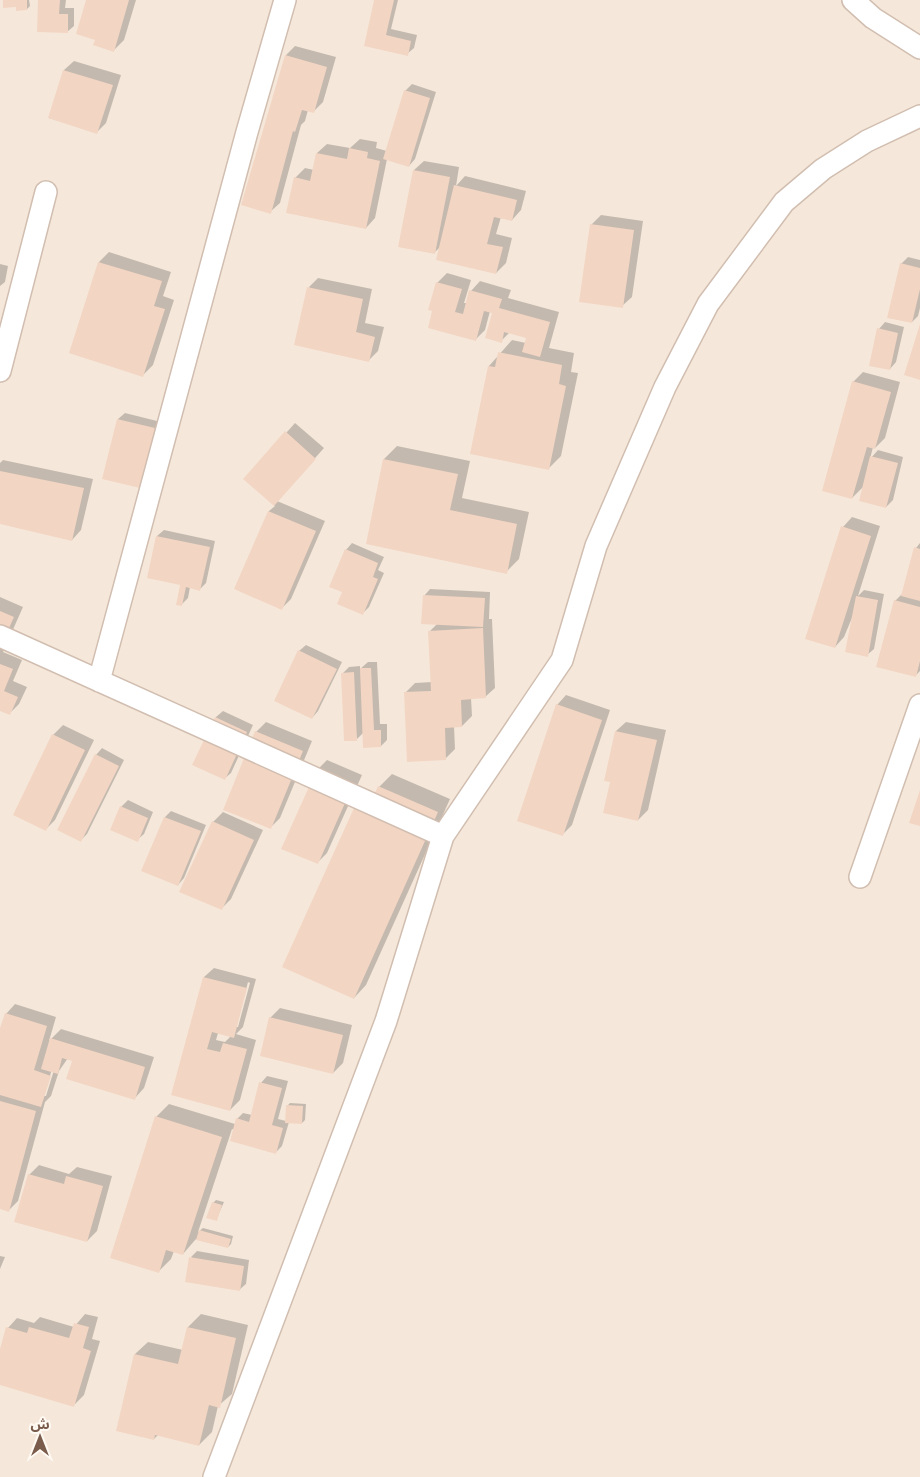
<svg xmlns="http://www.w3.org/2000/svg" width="920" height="1477" viewBox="0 0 920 1477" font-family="'Sofia Sans Condensed','Noto Sans Arabic',sans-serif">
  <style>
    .residential { fill: #f5e8da }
    .shadow { fill: #0003; fill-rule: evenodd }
    .building { fill: #f3d5c3 }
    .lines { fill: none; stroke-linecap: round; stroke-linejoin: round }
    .minor-casing { stroke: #d1beb0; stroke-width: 24 }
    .minor { stroke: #fff; stroke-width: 21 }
  </style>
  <rect width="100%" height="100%" fill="#fdf6ec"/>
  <path class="residential" d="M 0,0 L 920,0 L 920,1477 L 0,1477 Z"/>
  <path class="shadow" d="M 4,0 L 29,0 L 30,6 L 27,9 Z
    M 39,0 L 66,0 L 65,8 L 74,8 L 74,26 L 67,32 Z
    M 88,0 L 136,0 L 124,40 L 114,50 Z
    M 376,0 L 398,0 L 391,29 L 417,35 L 414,48 L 407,54 L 365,45 Z
    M 295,46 L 336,57 L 323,102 L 313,112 L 308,110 L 305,121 L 301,125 L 280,203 L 270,212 L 286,55 Z
    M 74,61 L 121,75 L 106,123 L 97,132 L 49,118 L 64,70 Z
    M 412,84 L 436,92 L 415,159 L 409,166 L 387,159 L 375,218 L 366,228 L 295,178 L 305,168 L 314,170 L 317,153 L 327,144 L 350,148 L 360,139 L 377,142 L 376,148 L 387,151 L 405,91 Z
    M 424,161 L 459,167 L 456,186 L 465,176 L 526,191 L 521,210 L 512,220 L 501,217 L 496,234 L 512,238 L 506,263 L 496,273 L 441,246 L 435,252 L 414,170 Z
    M 601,215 L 643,221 L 632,297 L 622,306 L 591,225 Z
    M 109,252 L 171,272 L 163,296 L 174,300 L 153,365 L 143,375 L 70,353 L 99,262 Z
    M 908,257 L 920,260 L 920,308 L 918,316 L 912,322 L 901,264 Z
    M 0,264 L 8,266 L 5,282 L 0,286 Z
    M 447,273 L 471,280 L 464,303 L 467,303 L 471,291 L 480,281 L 511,290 L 508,298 L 559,312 L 549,348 L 574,353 L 571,372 L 578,373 L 561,456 L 548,469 L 472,453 L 489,366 L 512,340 L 526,343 L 528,338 L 510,332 L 501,341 L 493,312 L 490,311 L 485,330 L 475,340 L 434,310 L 437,283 Z
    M 318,278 L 372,289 L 365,323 L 384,327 L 378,351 L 368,361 L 309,287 Z
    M 885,322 L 904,327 L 896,362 L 890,369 L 879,329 Z
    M 863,372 L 900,382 L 885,438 L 875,448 L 873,447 L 870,459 L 878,450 L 903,457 L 893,500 L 886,507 L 865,485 L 852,498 L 853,382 Z
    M 125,413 L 161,422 L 146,480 L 140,487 L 118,419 Z
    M 295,423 L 324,448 L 277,501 L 325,521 L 291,599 L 282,608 L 235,588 L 269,511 L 275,506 L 245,479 Z
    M 397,446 L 470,461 L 462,498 L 529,512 L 519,559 L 506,572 L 367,543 L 384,459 Z
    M 3,460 L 93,479 L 81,530 L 72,540 L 0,523 L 0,463 Z
    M 852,517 L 880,526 L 858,596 L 864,590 L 884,594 L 874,649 L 867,655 L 854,613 L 844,637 L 835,647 L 843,527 Z
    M 164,530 L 215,541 L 206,583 L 200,589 L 190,587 L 188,598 L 181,605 L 182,584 L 157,536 Z
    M 352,543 L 384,557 L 378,570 L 384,573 L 369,607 L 363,613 L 344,592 L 346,550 Z
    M 920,543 L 920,671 L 915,676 L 895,601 L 903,593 L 916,548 Z
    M 430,589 L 490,592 L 489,619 L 492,619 L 495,688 L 485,697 L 471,698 L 472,716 L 462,726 L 454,726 L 455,749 L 445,759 L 405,693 L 415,683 L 432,682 L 430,631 L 437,624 L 424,596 Z
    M 0,597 L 23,607 L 3,652 L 22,660 L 13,681 L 27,687 L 19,704 L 9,714 L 0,709 Z
    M 306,645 L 342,662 L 318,711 L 312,718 L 299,651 Z
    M 368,662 L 377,662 L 380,724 L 387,724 L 387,740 L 381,746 L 364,732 L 357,739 L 343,673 L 349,667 L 360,666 L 360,669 Z
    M 566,695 L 610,710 L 572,825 L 562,835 L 557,705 Z
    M 223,711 L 253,725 L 231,773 L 224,779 L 194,765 L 216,717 Z
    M 266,722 L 312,741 L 280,818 L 270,828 L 256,732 Z
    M 626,722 L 666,730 L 648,810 L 638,820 L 611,781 L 616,731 Z
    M 63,725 L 94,740 L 55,820 L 46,829 L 53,735 Z
    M 102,748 L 124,760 L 87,834 L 80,841 L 96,755 Z
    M 327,760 L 362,775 L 327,853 L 317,863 L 318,769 Z
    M 392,774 L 450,799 L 366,985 L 354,998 L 355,808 L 368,796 L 374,798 L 379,787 Z
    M 128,800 L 153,812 L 144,834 L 137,840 L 121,807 Z
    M 171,811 L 206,825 L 184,878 L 178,885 L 165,817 Z
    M 223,812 L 263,830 L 231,899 L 221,909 L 213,822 Z
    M 214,968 L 256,979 L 243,1027 L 236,1034 L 256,1040 L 240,1100 L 230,1110 L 173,1094 L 204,977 ZM 248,982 L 250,983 L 238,1027 L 236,1027 ZM 218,1033 L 231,1036 L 225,1042 L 216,1040 Z
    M 15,1004 L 56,1017 L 49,1041 L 61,1029 L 154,1057 L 144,1088 L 135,1098 L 68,1058 L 59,1071 L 51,1096 L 45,1102 L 18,1201 L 9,1210 L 0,1208 L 0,1033 L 6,1014 ZM 52,1069 L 54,1070 L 46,1096 L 44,1096 Z
    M 280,1008 L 352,1025 L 343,1063 L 333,1073 L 270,1018 Z
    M 267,1076 L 288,1081 L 278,1119 L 286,1121 L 287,1106 L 290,1103 L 306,1104 L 305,1120 L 302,1123 L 289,1122 L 282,1146 L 276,1152 L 232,1129 L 198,1232 L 203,1228 L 233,1236 L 231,1244 L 228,1247 L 196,1239 L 183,1254 L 174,1251 L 171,1259 L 158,1272 L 156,1117 L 169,1104 L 235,1124 L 237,1119 L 243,1113 L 252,1115 L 261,1083 Z
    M 39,1165 L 69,1174 L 77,1167 L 112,1176 L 97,1231 L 87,1241 L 29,1175 Z
    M 216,1200 L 224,1202 L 216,1220 L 213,1203 Z
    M 197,1251 L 249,1260 L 246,1284 L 239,1290 L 191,1257 Z
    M 0,1256 L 5,1257 L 0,1269 Z
    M 85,1314 L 98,1317 L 92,1339 L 100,1341 L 84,1395 L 74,1405 L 0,1384 L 0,1353 L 8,1328 L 17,1318 L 34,1323 L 40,1317 L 74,1327 Z
    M 201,1314 L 248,1325 L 232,1394 L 218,1406 L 212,1432 L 199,1445 L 158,1435 L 154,1439 L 135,1354 L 148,1342 L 183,1350 L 188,1327 Z"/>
  <path class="building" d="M 3,0 L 27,0 L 27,10 L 16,11 L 16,7 L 3,8 Z
    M 38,0 L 60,0 L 59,14 L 68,14 L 68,33 L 37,32 Z
    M 86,0 L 129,0 L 114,52 L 93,45 L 95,40 L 76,34 Z
    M 374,0 L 394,0 L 386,35 L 411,41 L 408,56 L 364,46 Z
    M 285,55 L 327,67 L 314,113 L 302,110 L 295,132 L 293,131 L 271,214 L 241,205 Z
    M 63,70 L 113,85 L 97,134 L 48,118 Z
    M 404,90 L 430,98 L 409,167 L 383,159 Z
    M 349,148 L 368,152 L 367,158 L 380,161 L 366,229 L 286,213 L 294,177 L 310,181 L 316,153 L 347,159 Z
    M 413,170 L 450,177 L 435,254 L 398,247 Z
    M 454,185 L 517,200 L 512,221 L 494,217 L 487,244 L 503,247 L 496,274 L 436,260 Z
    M 590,224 L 634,230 L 623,308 L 579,302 Z
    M 98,262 L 162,281 L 154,306 L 165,309 L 143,377 L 69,353 Z
    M 900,263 L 920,268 L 920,289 L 912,323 L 887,318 Z
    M 436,282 L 462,289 L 455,312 L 463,314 L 469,290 L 502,299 L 499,308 L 550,322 L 540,357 L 522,352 L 526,338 L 504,332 L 502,343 L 485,338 L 492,313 L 484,311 L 476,341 L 428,328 L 432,311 L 428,310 Z
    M 307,287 L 363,299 L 356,332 L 375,337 L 369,362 L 294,345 Z
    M 920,324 L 920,380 L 904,375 Z
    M 877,328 L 898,333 L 890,370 L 869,366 Z
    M 498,352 L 562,365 L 559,384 L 566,386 L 549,470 L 470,454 L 488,366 L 495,367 Z
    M 852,381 L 891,392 L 875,449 L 867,447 L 852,499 L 822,491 Z
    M 117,419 L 155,428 L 140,488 L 102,479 Z
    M 285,431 L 316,459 L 274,506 L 243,479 Z
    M 870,456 L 898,463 L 886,508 L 859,501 Z
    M 383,459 L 458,474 L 450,510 L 517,524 L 507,574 L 366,544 Z
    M 0,471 L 84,488 L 72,541 L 0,524 Z
    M 268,511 L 316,531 L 282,610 L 234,589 Z
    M 841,526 L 871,536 L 835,648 L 805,639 Z
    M 156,536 L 210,547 L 200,591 L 186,587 L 182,606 L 176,605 L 180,585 L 147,578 Z
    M 914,547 L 920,549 L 920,601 L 901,596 Z
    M 345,549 L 378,563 L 373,577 L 378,579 L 363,615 L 337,604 L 342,592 L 329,587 Z
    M 423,595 L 485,598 L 483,627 L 421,624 Z
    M 856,596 L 878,600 L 868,657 L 845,652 Z
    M 894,600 L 920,607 L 920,661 L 916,677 L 876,667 Z
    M 0,611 L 14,617 L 0,648 Z
    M 483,628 L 486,698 L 461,700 L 462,727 L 445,728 L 446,760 L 407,762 L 404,692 L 431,691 L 428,631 Z
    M 298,650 L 337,669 L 312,719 L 274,701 Z
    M 0,664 L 13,669 L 4,691 L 18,697 L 10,715 L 0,711 Z
    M 360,668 L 371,668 L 374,730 L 381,730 L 381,747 L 363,748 Z
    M 354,672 L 357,741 L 344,741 L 341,673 Z
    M 556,704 L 602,720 L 563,836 L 517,821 Z
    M 215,717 L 247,732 L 225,780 L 192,765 Z
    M 255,731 L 303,751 L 271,829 L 223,810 Z
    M 615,731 L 657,740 L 638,821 L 603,813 L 610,782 L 604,781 Z
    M 52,734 L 85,750 L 46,831 L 13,815 Z
    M 95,754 L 119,766 L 81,842 L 57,830 Z
    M 317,769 L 353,785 L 318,864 L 281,849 Z
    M 378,786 L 438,812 L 354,999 L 282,967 L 354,808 L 366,813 Z
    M 920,790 L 920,826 L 909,823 Z
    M 120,806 L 148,818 L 138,842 L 110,830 Z
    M 164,817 L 201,831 L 178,886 L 141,871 Z
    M 212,821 L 254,840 L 222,910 L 179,892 Z
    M 203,977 L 247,988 L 234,1038 L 212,1032 L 207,1049 L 220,1052 L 223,1043 L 247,1049 L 230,1111 L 171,1095 Z
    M 5,1013 L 47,1026 L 34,1070 L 51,1076 L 41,1107 L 0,1095 L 0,1028 Z
    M 269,1017 L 343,1035 L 333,1074 L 260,1056 Z
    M 50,1038 L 145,1067 L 135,1100 L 66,1079 L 72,1061 L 62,1058 L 58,1074 L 41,1069 Z
    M 259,1082 L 282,1088 L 272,1125 L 283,1128 L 276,1154 L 230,1141 L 236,1118 L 249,1122 Z
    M 0,1101 L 36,1111 L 9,1212 L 0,1209 Z
    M 286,1105 L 303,1106 L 302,1124 L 285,1123 Z
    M 155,1116 L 222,1137 L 183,1255 L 166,1250 L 159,1273 L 110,1258 Z
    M 28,1174 L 64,1184 L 66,1176 L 103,1186 L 87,1242 L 14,1222 Z
    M 212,1202 L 222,1205 L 217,1221 L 206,1218 Z
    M 199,1230 L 231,1239 L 228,1248 L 196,1240 Z
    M 189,1257 L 244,1266 L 240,1291 L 185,1282 Z
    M 74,1323 L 89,1327 L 83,1348 L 91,1351 L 74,1407 L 0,1385 L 0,1349 L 6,1327 L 27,1333 L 29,1327 L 69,1338 Z
    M 187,1327 L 236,1338 L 220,1408 L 209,1405 L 199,1446 L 155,1435 L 154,1440 L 116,1431 L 134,1354 L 178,1364 Z"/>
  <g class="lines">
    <defs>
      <path id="minor" d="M 853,0 L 873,18 L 920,48
        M 0,371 L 46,192
        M 0,636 L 443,836
        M 99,681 L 247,132 L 285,0
        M 860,877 L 920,705
        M 214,1477 L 386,1021 L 443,836 L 562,660 L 596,546 L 665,387 L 708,304 L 784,202 L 823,169 L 867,141 L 920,116"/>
    </defs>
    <use href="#minor" class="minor-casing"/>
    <use href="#minor" class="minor"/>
  </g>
  <g transform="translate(40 1437)" stroke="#fffaf3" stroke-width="4" paint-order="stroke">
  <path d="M0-4L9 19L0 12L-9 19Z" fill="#7a5c4d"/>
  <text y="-8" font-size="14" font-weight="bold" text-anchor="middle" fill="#7a5c4d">ش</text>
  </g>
</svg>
